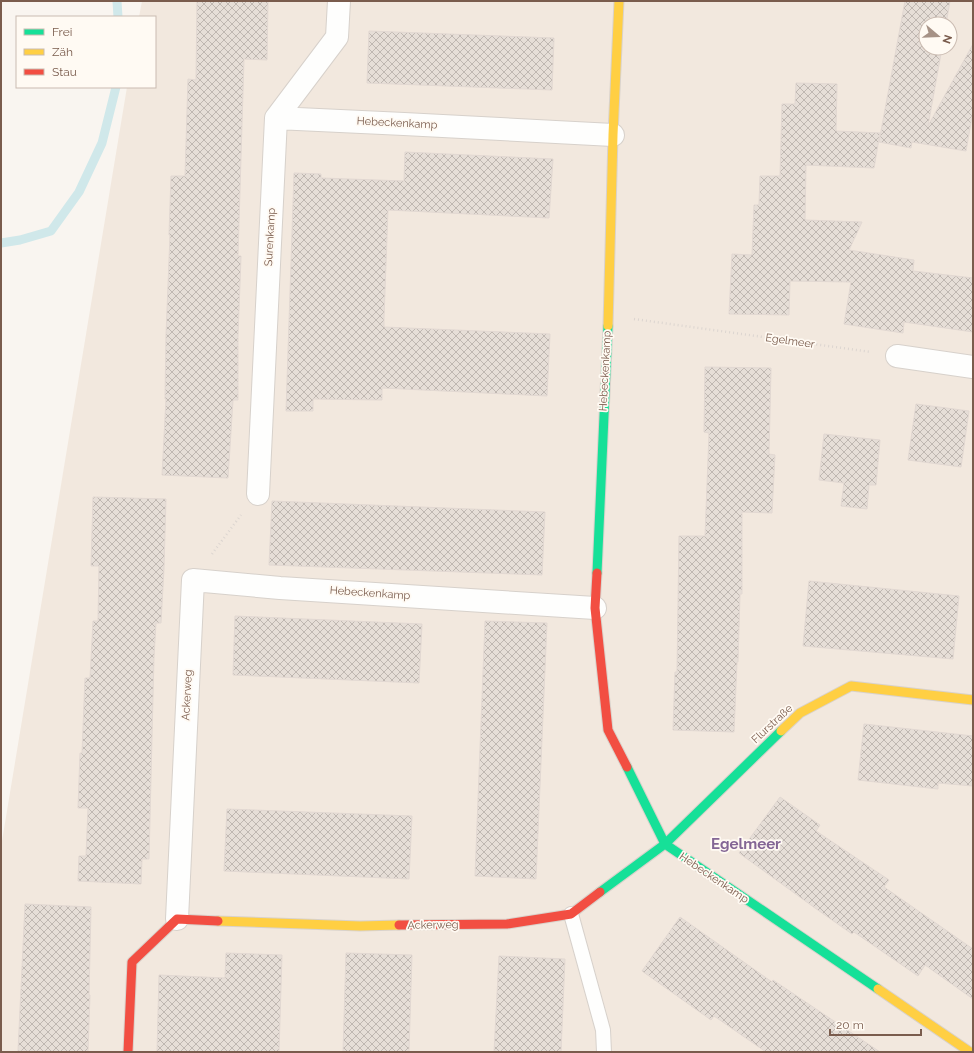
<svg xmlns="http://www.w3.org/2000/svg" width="974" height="1053" viewBox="0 0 974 1053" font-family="Raleway,sans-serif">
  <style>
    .residential { fill: #f2e8de; fill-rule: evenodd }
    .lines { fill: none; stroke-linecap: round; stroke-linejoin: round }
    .stream { stroke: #d0e8ea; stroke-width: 9 }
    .building { fill: url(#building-cross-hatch); stroke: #e2d8d2 }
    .lane-casing { stroke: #d7d1cb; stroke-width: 16 }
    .street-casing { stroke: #d7d1cb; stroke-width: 24 }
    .fast-casing { stroke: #d9d2cb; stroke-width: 11 }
    .slow-casing { stroke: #d9d2cb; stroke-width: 11 }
    .jam-casing { stroke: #d9d2cb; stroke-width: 11 }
    .path { stroke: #dcd5d0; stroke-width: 2.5; stroke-dasharray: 1 3; stroke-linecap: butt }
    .lane { stroke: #fefefd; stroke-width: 14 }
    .street { stroke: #fefefd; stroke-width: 22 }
    .fast { stroke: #16e098; stroke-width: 9 }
    .slow { stroke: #ffcf43; stroke-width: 9 }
    .jam { stroke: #f24e42; stroke-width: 9 }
    .labels { text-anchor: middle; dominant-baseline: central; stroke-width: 3.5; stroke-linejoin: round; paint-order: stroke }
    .street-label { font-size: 11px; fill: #7a5c4d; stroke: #fffaf3 }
    .district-label { font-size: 15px; font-weight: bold; fill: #846695; stroke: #fffaf3 }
  </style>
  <defs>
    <pattern id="building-cross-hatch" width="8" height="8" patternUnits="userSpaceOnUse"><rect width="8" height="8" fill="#e6ded7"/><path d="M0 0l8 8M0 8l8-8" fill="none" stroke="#bfb7b1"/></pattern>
  </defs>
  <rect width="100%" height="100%" fill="#f9f5f0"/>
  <path class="residential" d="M 142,1 L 973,1 L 973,1052 L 1,1052 L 1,847 L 127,87 L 155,87 L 155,17 L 139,17 ZM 926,24 L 950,24 L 950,48 L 926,48 Z"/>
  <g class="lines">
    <path class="stream" d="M 117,1 L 118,17
      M 1,243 L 20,240 L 51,231 L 79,192 L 102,143 L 116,87"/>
  </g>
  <path class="building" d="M 197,1 L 268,1 L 267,60 L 244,59 L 238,256 L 241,256 L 238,336 L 238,400 L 233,400 L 228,478 L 162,475 L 166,399 L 165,399 L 166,335 L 170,235 L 169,235 L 171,176 L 185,176 L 188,79 L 196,80 Z
    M 905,1 L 950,1 L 946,24 L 926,24 L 926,48 L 942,48 L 928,126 L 973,44 L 973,111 L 966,151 L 912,142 L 911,148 L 879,142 Z
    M 369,31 L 554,38 L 552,90 L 367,83 Z
    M 796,83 L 837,84 L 836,131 L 880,133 L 874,168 L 806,165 L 805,220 L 862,222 L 849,250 L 914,260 L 913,271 L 973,278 L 973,332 L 904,322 L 903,333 L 844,324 L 851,282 L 790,281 L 789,315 L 729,314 L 732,254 L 752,255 L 754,205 L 759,205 L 760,176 L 780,176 L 782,104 L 795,104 Z
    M 405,152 L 553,159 L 549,218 L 388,210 L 384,318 L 384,327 L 550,334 L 547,396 L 382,388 L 382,400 L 313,399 L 313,411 L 286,411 L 294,173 L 321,174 L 321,178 L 404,181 Z
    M 705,367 L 771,368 L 769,454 L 775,455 L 772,513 L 742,512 L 742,594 L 740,594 L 738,662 L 737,662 L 734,732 L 673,730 L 675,672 L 677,672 L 679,536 L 705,536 L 709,433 L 704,432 Z
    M 916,404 L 969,411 L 961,467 L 908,460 Z
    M 824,434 L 880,440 L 876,485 L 869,485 L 867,509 L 841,506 L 844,483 L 819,480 Z
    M 93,497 L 166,499 L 164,568 L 161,623 L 156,623 L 154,657 L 149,859 L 142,859 L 141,884 L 78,881 L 79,856 L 86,856 L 88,808 L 78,808 L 80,753 L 82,753 L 85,678 L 90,678 L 93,621 L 98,621 L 99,566 L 91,566 Z
    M 272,501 L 545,512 L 542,575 L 269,565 Z
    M 809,581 L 959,596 L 953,659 L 803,646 Z
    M 235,616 L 422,624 L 419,683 L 233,675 Z
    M 485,621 L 547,623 L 536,879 L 475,876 Z
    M 864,724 L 973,736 L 973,786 L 938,783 L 938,789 L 858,780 Z
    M 780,797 L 820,825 L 816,831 L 889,880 L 884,887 L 973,949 L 973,999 L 925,965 L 918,976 L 854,932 L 852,934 L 815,908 L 739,853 Z
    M 227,809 L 412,816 L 409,879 L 224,871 Z
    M 25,904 L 91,907 L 89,995 L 90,995 L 88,1052 L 18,1051 Z
    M 680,917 L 772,982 L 773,980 L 880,1052 L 766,1052 L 714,1016 L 711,1020 L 642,971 Z
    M 226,953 L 282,955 L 279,1052 L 157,1052 L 159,975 L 225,978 Z
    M 346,953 L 412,955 L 409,1052 L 343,1052 Z
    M 499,956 L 565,959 L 561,1052 L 494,1052 Z"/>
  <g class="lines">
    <defs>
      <path id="lane" d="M 571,914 L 603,1030 L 604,1052"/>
      <path id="street" d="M 276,118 L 404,124 L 613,135
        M 897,356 L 973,367
        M 258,494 L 276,118 L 337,37 L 339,1
        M 177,919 L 193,580 L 280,588 L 595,608"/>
      <path id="fast" d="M 597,573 L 608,326
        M 627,767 L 665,844 L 878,989
        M 600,892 L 665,844 L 781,731"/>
      <path id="slow" d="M 608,326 L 613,135 L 619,1
        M 781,731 L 800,713 L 851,686 L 973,700
        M 218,921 L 360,926 L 399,925
        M 878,989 L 970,1052"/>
      <path id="jam" d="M 597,573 L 595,608 L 608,730 L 627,767
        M 399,925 L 507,924 L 571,914 L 600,892
        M 128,1052 L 132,962 L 177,919 L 218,921"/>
    </defs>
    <use href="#lane" class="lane-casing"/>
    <use href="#street" class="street-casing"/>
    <use href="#fast" class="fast-casing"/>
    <use href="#slow" class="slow-casing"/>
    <use href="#jam" class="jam-casing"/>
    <path class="path" d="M 634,319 L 871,352
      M 212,554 L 241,515"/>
    <use href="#lane" class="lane"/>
    <use href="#street" class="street"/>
    <use href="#fast" class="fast"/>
    <use href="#slow" class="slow"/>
    <use href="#jam" class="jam"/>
  </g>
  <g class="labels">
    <g class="street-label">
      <text transform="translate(397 123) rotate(3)">Hebeckenkamp</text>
      <text transform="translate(270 237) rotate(-87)">Surenkamp</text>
      <text transform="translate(790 341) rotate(8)">Egelmeer</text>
      <text transform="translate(605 371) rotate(-87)">Hebeckenkamp</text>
      <text transform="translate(370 593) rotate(4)">Hebeckenkamp</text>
      <text transform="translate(187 695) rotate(-87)">Ackerweg</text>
      <text transform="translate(772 724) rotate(-43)">Flurstraße</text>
      <text transform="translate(714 878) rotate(34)">Hebeckenkamp</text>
      <text transform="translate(433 925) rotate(-1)">Ackerweg</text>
    </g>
    <g class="district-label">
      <text x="746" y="844">Egelmeer</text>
    </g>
  </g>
  <rect width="974" height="1053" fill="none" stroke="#7a5c4d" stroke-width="4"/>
  <rect x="16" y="16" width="140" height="72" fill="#fffaf3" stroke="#cabbb1"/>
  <rect x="24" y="29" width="20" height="6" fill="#16e098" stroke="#cabbb1"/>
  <text x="52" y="36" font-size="12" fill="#7a5c4d">Frei</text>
  <rect x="24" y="49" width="20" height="6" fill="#ffcf43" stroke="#cabbb1"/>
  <text x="52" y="56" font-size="12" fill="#7a5c4d">Zäh</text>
  <rect x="24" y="69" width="20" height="6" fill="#f24e42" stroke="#cabbb1"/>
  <text x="52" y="76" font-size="12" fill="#7a5c4d">Stau</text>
  <g transform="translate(938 36) rotate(109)"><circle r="19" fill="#fffaf3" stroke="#cabbb1"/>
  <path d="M0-3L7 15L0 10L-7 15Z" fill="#a69286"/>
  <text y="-6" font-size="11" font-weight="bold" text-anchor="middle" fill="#7a5c4d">N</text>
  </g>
  <path d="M830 1029v6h91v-6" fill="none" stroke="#7a5c4d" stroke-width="2"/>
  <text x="836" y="1029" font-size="12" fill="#7a5c4d" stroke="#fffaf3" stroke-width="3" paint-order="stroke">20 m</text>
</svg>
